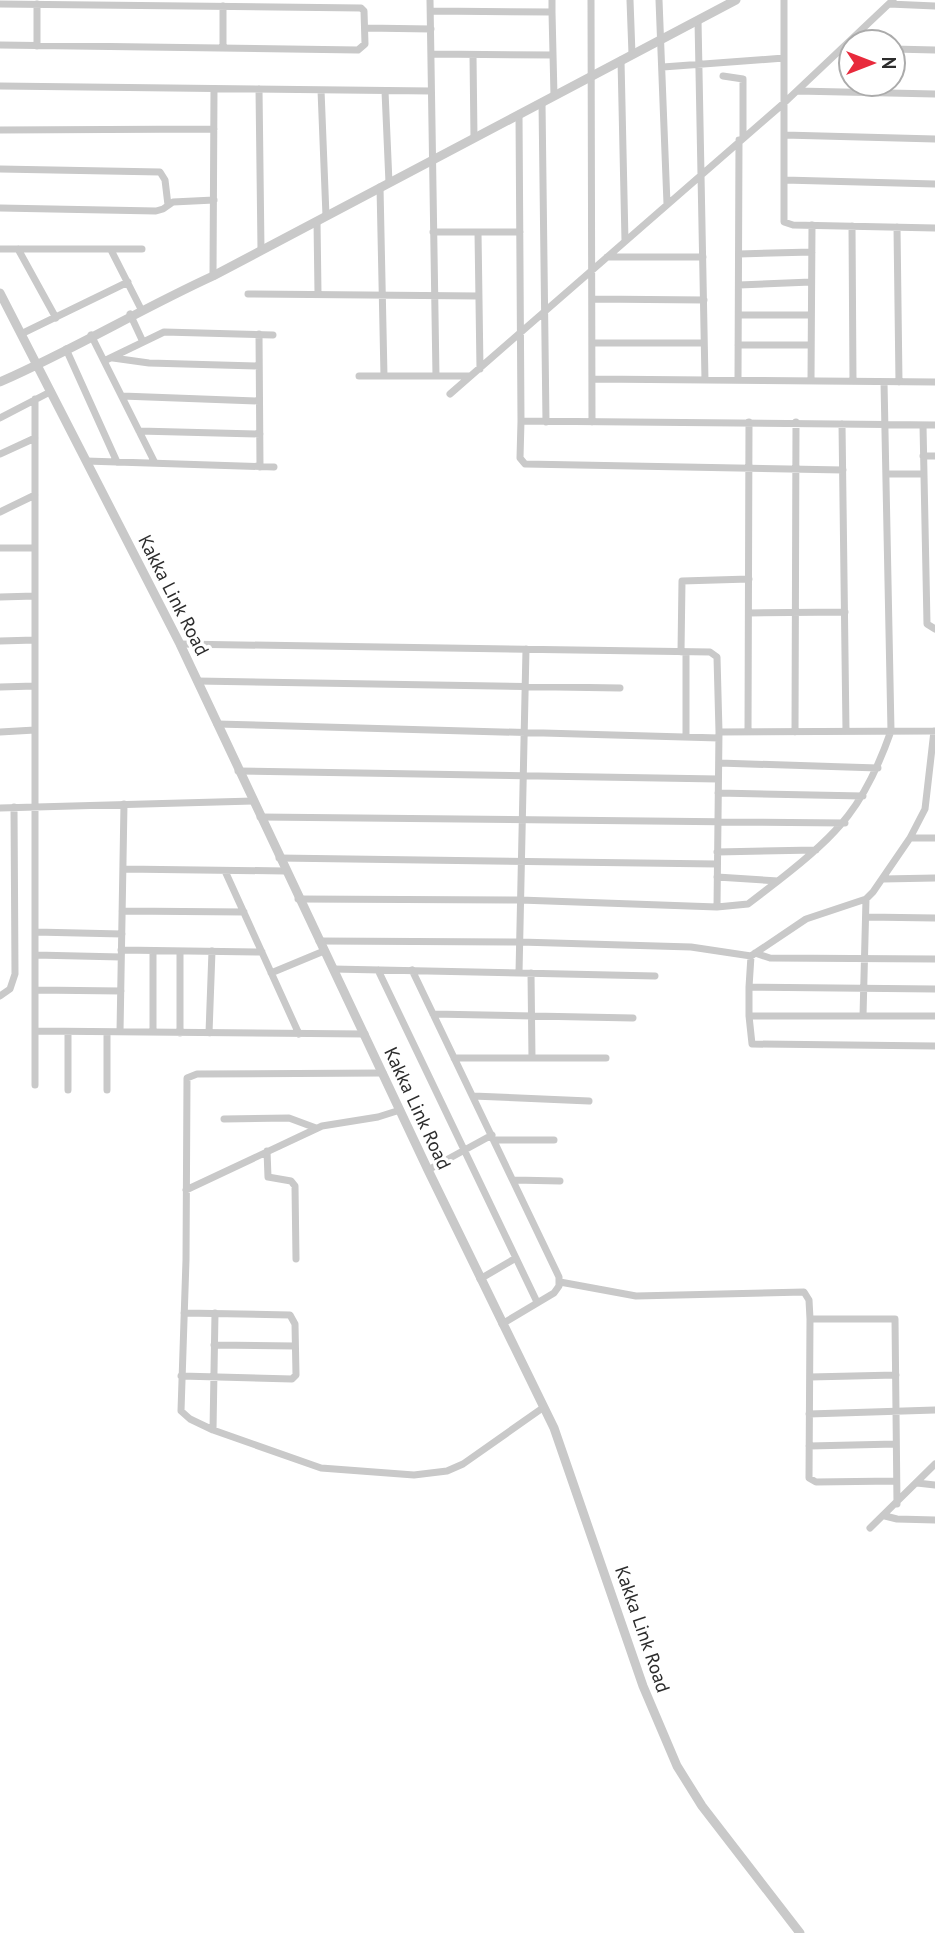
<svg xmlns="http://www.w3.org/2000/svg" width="935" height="1933" viewBox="0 0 935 1933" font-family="'PT Sans',sans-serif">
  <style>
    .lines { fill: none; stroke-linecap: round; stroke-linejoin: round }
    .minor { stroke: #c9c9c9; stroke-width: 7 }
    .tertiary { stroke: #c9c9c9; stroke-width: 9 }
    .labels { text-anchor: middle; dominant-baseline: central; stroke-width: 7; stroke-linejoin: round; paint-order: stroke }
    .street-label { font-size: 19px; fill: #2c2c2c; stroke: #fff }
  </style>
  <rect width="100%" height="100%" fill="#fff"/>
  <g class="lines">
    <path class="minor" d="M 430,0 L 436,376
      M 591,0 L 592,422
      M 630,0 L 632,54
      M 659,0 L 667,204
      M 784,0 L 784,222 L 793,225 L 935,228
      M 0,4 L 361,8 L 364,11 L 365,44 L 358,50 L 0,45
      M 889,4 L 935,6
      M 431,11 L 552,12 L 554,96
      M 552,12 L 552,0
      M 698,20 L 705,380
      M 365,28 L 431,29
      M 37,46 L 37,4
      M 223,47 L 223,6
      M 893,49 L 935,50
      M 432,54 L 553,55
      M 473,55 L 474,138
      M 621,60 L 625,241
      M 663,67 L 784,58
      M 723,76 L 743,79 L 743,137
      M 0,86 L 431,91
      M 259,89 L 261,250
      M 321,90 L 326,216
      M 385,91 L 389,183
      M 797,91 L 935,94
      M 542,102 L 546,422
      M 519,114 L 521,421 L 935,425
      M 0,130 L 214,129
      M 784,135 L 935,139
      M 0,169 L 160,172 L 165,180 L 168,205
      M 784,180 L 935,184
      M 380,187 L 384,376
      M 0,208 L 156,211 L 163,209 L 173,202 L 214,200
      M 317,221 L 318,293
      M 852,226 L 853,381
      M 897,227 L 899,382
      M 433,232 L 520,232
      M 478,232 L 480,369
      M 0,249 L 142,249
      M 18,249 L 56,318
      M 111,250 L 141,309
      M 739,254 L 812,252
      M 607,257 L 703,257
      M 213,276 L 214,89
      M 739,285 L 811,282
      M 248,294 L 479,296
      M 592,299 L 704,300
      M 130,314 L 143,342
      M 739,315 L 811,315
      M 21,334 L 128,282
      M 259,334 L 260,467
      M 91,335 L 155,463
      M 592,343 L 704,343
      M 738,345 L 811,345
      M 66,349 L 117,462
      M 113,358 L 149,363 L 259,366
      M 104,361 L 164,332 L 273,335
      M 359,376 L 470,376
      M 592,379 L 935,382
      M 738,380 L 739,140
      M 811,381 L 812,225
      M 450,394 L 784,103 L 893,0
      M 122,396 L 259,401
      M 35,399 L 35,1085
      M 0,418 L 50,392
      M 521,421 L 520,458 L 525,464 L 843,470
      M 842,424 L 846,731
      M 923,425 L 927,624 L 935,629
      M 139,431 L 260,434
      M 0,454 L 35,438
      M 923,456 L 935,456
      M 86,461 L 274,467
      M 886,474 L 924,474
      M 0,512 L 35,495
      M 0,548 L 35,548
      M 0,597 L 35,596
      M 749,613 L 845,612
      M 0,641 L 35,640
      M 180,644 L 710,652 L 717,657 L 719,732 L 717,907 L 520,900 L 298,899
      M 681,652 L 682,581 L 749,579
      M 197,681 L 620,688
      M 0,687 L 35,686
      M 217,724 L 719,738
      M 0,732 L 35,730
      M 719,732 L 935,731
      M 748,732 L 749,422
      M 795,732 L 796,422
      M 686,737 L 686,652
      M 719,763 L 878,768
      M 238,771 L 718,779
      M 718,793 L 863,796
      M 0,808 L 253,801
      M 260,817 L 845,823
      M 910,838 L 935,838
      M 717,852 L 816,850
      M 279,858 L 717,864
      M 123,869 L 285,871
      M 225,871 L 299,1034
      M 883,879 L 935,878
      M 778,881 C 840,833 865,805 891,731 L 884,382
      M 717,907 L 748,904 L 778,881 L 717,877
      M 122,911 L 244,912
      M 866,917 L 935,918
      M 35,932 L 122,934
      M 319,941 L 520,942 L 691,947 L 751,956 L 806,919 L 866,899 L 873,892 L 910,838 L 925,809 L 934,731
      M 121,950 L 262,952
      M 180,951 L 180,1033
      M 755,953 L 770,958 L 935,959
      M 35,955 L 121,957
      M 751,956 L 749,987 L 935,989
      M 333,969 L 655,976
      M 378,970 L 537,1302
      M 412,970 L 559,1277 L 559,1286 L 554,1293 L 502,1324
      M 271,973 L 324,951
      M 519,973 L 526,649
      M 531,973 L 532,1058
      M 749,987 L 749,1016 L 935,1016
      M 35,990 L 121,991
      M 0,996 L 10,989 L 15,974 L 14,807
      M 433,1014 L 633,1018
      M 749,1016 L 752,1044 L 935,1046
      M 863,1016 L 866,899
      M 35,1031 L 365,1034
      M 68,1032 L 68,1090
      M 120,1032 L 124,804
      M 153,1032 L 153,951
      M 209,1033 L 212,951
      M 454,1058 L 606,1058
      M 383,1073 L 197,1074 L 187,1078 L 186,1260 L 181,1411 L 190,1419 L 213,1430 L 321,1468 L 414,1475 L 447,1471 L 463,1464 L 544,1407
      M 107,1090 L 107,1032
      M 473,1096 L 589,1101
      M 224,1119 L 289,1118 L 316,1128
      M 494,1140 L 554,1140
      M 267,1151 L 268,1177 L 291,1181 L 295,1186 L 296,1259
      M 428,1170 L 492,1135
      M 514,1180 L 560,1181
      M 186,1190 L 322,1126 L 378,1117 L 400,1110
      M 480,1279 L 516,1258
      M 560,1282 L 636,1296 L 804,1292 L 809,1300 L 810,1319 L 809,1478 L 816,1482 L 896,1481
      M 810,1319 L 895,1319 L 897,1504
      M 214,1345 L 295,1346
      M 181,1376 L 292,1379 L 296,1375 L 295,1324 L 290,1315 L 184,1313
      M 810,1377 L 896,1375
      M 809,1414 L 935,1410
      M 213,1430 L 215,1313
      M 809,1446 L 896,1444
      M 917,1483 L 935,1485
      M 885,1516 L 897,1519 L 935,1520
      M 870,1528 L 935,1464"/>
    <path class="tertiary" d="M 0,293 L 180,644 L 428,1170 L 554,1428 L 643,1686 L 677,1766 L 702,1806 L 800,1933
      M 0,382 C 73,350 141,309 213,276 L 736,0"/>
  </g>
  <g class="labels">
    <g class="street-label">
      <text transform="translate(174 595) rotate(63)">Kakka Link Road</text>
      <text transform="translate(418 1108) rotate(65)">Kakka Link Road</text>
      <text transform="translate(643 1629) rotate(71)">Kakka Link Road</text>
    </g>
  </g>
  <g transform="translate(872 63) rotate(90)"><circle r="33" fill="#ffffff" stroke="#ababab" stroke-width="2"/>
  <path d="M0-5L12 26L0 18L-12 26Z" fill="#e82a3c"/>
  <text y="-10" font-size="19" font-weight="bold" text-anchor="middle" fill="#2c2c2c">N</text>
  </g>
</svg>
